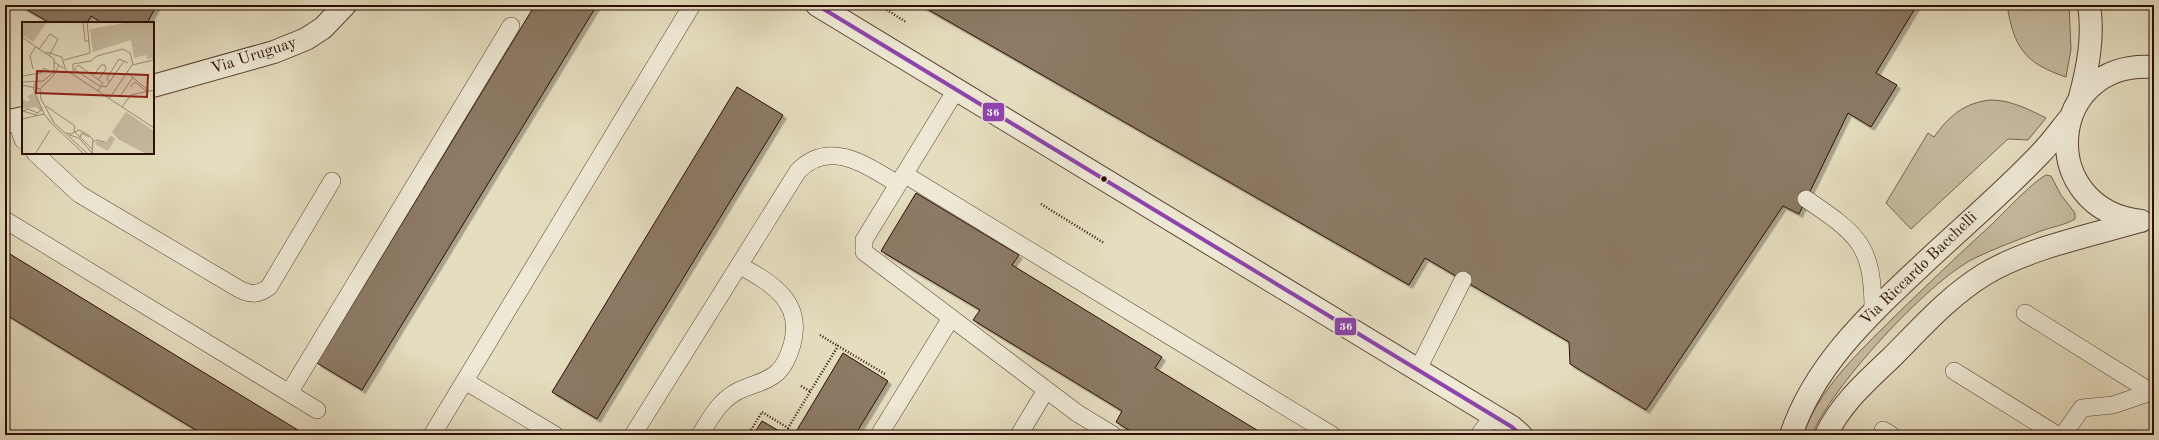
<svg xmlns="http://www.w3.org/2000/svg" width="2159" height="440" viewBox="0 0 2159 440" font-family="'Old Standard TT',serif">
  <style>
    .green { fill: #c5ba9f; stroke: #786452 }
    .building { fill: #8c7a65; stroke: #2b0f04; filter: url(#shadow) }
    .lines { fill: none; stroke-linecap: round; stroke-linejoin: round }
    .lane-casing { stroke: #5a4233; stroke-width: 18 }
    .street-casing { stroke: #5a4233; stroke-width: 24 }
    .path { stroke: #2b0f04; stroke-width: 2.5; stroke-dasharray: 1 2; stroke-linecap: butt }
    .lane { stroke: #eee9d5; stroke-width: 17 }
    .street { stroke: #eee9d5; stroke-width: 22 }
    .bus-1-casing { stroke: #eee9d5; stroke-width: 7 }
    .bus-1 { stroke: #8e44ad; stroke-width: 4 }
    .bus-dot { fill: #2b0f04; stroke: #eee9d5; stroke-width: 1.5 }
    .labels { text-anchor: middle; dominant-baseline: central; stroke-width: 4; stroke-linejoin: round; paint-order: stroke }
    .street-label { font-size: 16px; fill: #2b0f04; stroke: #eee9d5 }
    .inset-road { fill: none; stroke: #9b8b74; stroke-width: 1 }
    .view { fill: #8f2418; fill-opacity: 0.15; stroke: #8f2418; stroke-width: 2 }
    .inset-edge { fill: none; stroke: #2b0f04; stroke-width: 2 }
    .line-badge { stroke: #eee9d5; stroke-width: 1.5 }
    .badge-label { font-size: 11px; text-anchor: middle; font-weight: bold; fill: #fff }
  </style>
  <defs>
    <filter id="shadow"><feDropShadow dx="3.5" dy="3.5" stdDeviation="0" flood-color="#0004"/></filter>
  </defs>
  <rect width="100%" height="100%" fill="#e5ddbf"/>
  <filter id="stains"><feTurbulence type="fractalNoise" baseFrequency=".005" numOctaves="4"/><feColorMatrix values="0 0 0 0 .2 0 0 0 0 .09 0 0 0 0 .02 0 0 0 .5 -.17"/></filter>
  <radialGradient id="worn" r=".72"><stop offset=".6" stop-color="#630" stop-opacity="0"/><stop offset="1" stop-color="#630" stop-opacity=".3"/></radialGradient>
  <path class="green" d="M 2007,5 L 2069,5 L 2071,49 L 2066,77 C 2024,63 2014,47 2007,5 Z
    M 1990,100 C 2011,100 2028,109 2046,118 L 2028,140 L 2008,139 L 1911,229 L 1886,203 L 1928,133 L 1934,137 C 1949,116 1964,103 1990,100 Z
    M 2046,175 L 2051,176 L 2061,195 L 2075,213 L 2075,219 C 2065,225 2052,227 2041,231 C 2018,240 1995,248 1973,259 C 1928,282 1830,388 1812,435 L 1803,435 C 1819,389 1859,352 1893,318 C 1925,287 1957,256 1990,226 C 2005,212 2030,184 2046,175 Z"/>
  <path class="building" d="M 19,5 L 157,5 L 147,23 L 102,23 L 91,16 L 87,23 L 50,23 Z
    M 535,5 L 597,5 L 362,390 L 317,363 Z
    M 920,5 L 1917,5 L 1876,73 L 1897,85 L 1871,127 L 1848,113 L 1799,214 L 1783,206 L 1646,410 L 1570,364 L 1569,342 L 1425,258 L 1409,285 Z
    M 737,87 L 783,115 L 597,419 L 552,392 Z
    M 916,193 L 1019,255 L 1012,265 L 1162,357 L 1155,368 L 1265,435 L 1137,435 L 1116,422 L 1122,411 L 973,320 L 980,310 L 881,251 Z
    M 5,251 L 306,435 L 204,435 L 5,314 Z
    M 843,353 L 888,381 L 855,435 L 794,435 Z
    M 762,421 L 786,435 L 753,435 Z"/>
  <g class="lines">
    <defs>
      <path id="lane" d="M 956,90 L 864,240 L 864,252 L 1077,413 L 1113,435
        M 16,120 L 23,140
        M 35,153 L 79,194 L 239,289 C 251,295 258,295 269,287 L 332,181
        M 904,174 L 1332,435
        M 1806,199 C 1859,235 1873,245 1873,311
        M 5,220 L 317,410
        M 2025,313 L 2151,392
        M 1417,371 L 1463,280
        M 1954,371 L 2057,435
        M 465,381 L 555,435
        M 289,393 L 511,26
        M 1883,430 L 1891,435
        M 432,435 L 692,5
        M 633,435 L 798,171 C 830,138 867,166 898,184
        M 700,435 C 712,415 722,396 745,388 C 757,383 768,381 778,372 C 785,365 789,355 792,345 C 804,301 771,283 739,265
        M 879,435 L 951,318
        M 1019,435 L 1046,390
        M 1479,435 L 1493,416
        M 2063,435 L 2082,408 L 2113,405 L 2154,391"/>
      <path id="street" d="M 817,5 L 1512,427 L 1521,435
        M 153,86 L 274,52 L 306,39 L 323,28 L 345,5
        M 2080,97 C 2088,67 2094,36 2089,5
        M 5,122 L 23,118
        M 2141,221 C 2035,209 2046,59 2154,67
        M 1791,435 C 1814,366 1867,317 1919,268 C 1959,230 2002,194 2040,154 C 2051,143 2060,130 2069,119
        M 1826,435 C 1841,403 1867,381 1892,357 C 1921,328 1949,296 1985,274 C 2028,248 2092,235 2140,221"/>
    </defs>
    <use href="#lane" class="lane-casing"/>
    <use href="#street" class="street-casing"/>
    <path class="path" d="M 879,5 L 906,22
      M 1041,204 L 1104,243
      M 820,335 L 838,346
      M 801,386 L 811,392
      M 748,435 L 762,412 L 788,428 L 838,346 L 885,374"/>
    <use href="#lane" class="lane"/>
    <use href="#street" class="street"/>
    <defs>
      <path id="bus-1" d="M 817,5 L 1512,427 L 1521,435"/>
    </defs>
    <use href="#bus-1" class="bus-1-casing"/>
    <use href="#bus-1" class="bus-1"/>
  </g>
  <circle class="bus-dot" cx="1104" cy="179" r="3.5"/>
  <g class="labels">
    <g class="street-label">
      <text transform="translate(254 56) rotate(-18)">Via Uruguay</text>
      <text transform="translate(1919 269) rotate(-44)">Via Riccardo Bacchelli</text>
    </g>
  </g>
  <g transform="translate(22 22)">
    <rect width="132" height="132" fill="#e5ddbf"/>
    <path d="M 0,0 L 25,0 L 11,20 L 0,13 ZM 108,0 L 132,0 L 132,36 L 125,37 L 124,33 L 112,36 L 109,18 L 71,30 L 68,7 ZM 12,70 L 20,87 L 19,90 L 14,85 L 1,87 L 0,77 L 6,80 L 8,77 L 5,75 ZM 104,90 L 132,109 L 131,132 L 124,132 L 96,117 L 90,110 ZM 89,113 L 93,117 L 86,129 L 73,122 L 75,119 L 83,121 Z" fill="#c5ba9f"/>
    <path class="inset-road" d="M 61,0 L 63,19 L 67,19M 0,15 L 17,27M 17,27 L 28,12 L 36,17 L 27,34M 24,30 L 40,35 L 43,46M 42,38 L 68,31 L 65,0M 32,40 L 132,106M 37,43 L 32,53 L 18,67 L 19,77 L 32,101 L 66,132M 11,47 L 8,34 L 14,24M 52,47 L 79,65M 52,48 L 56,43 L 81,61 L 76,69M 51,49 L 51,42 L 69,39 L 75,34 L 101,27 L 108,31 L 111,42M 72,53 L 79,43 L 83,43 L 84,47 L 77,57M 0,54 L 19,51 L 22,46 L 29,50M 109,54 L 127,69M 0,60 L 21,59 L 32,50 L 32,37 L 17,27M 87,60 L 85,56 L 97,37 L 106,41M 13,61 L 11,66 L 22,92 L 30,102 L 62,132M 0,63 L 18,67M 79,64 L 84,65 L 102,39M 108,65 L 113,60 L 124,69M 99,73 L 111,55M 87,77 L 110,43 L 132,38M 24,84 L 53,104 L 52,109 L 70,127M 100,85 L 109,73 L 132,68M 1,89 L 14,93 L 20,87M 1,89 L 6,87 L 16,91M 0,97 L 22,92M 44,111 L 49,112 L 57,108 L 65,112 L 71,117 L 70,132M 47,113 L 57,116 L 70,131M 58,115 L 60,111 L 67,115M 70,121 L 74,118 L 83,120M 13,132 L 28,108"/>
    <path class="view" d="M 15,49 L 126,53 L 125,75 L 14,71 Z"/>
    <rect width="132" height="132" class="inset-edge"/>
  </g>
  <g class="line-badge">
    <rect x="982" y="102" width="23" height="20" rx="4" fill="#8e44ad"/>
    <rect x="1334" y="317" width="23" height="19" rx="4" fill="#8e44ad"/>
  </g>
  <g class="badge-label">
    <text x="993" y="116">36</text>
    <text x="1346" y="330">36</text>
  </g>
  <rect width="2159" height="440" fill="none" stroke="#e5ddbf" stroke-width="20"/>
  <rect x="6" y="6" width="2147" height="428" fill="none" stroke="#2b0f04" stroke-width="2"/>
  <rect x="10" y="10" width="2139" height="420" fill="none" stroke="#2b0f04"/>
  <rect width="100%" height="100%" filter="url(#stains)"/>
  <rect width="100%" height="100%" fill="url(#worn)"/>
</svg>
